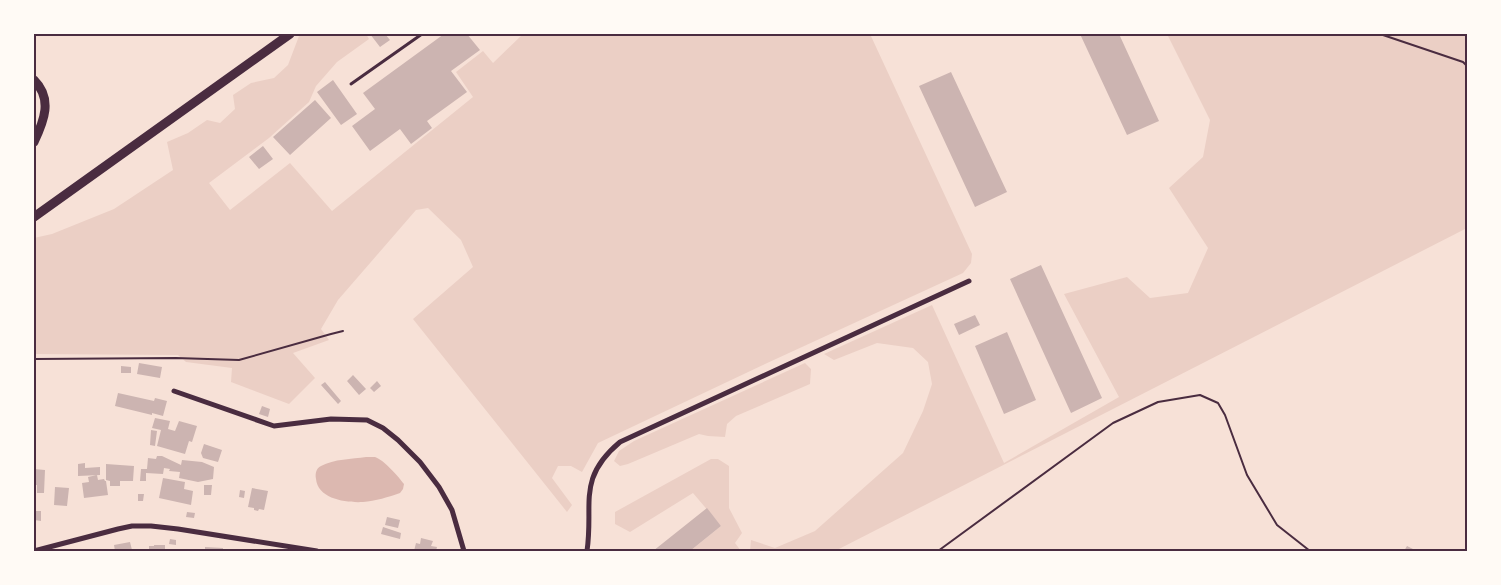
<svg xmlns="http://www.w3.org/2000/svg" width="1501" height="585" viewBox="0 0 1501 585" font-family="'Space Grotesk',sans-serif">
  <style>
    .green { fill: #ebcfc5 }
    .water { fill: #dcb8b0 }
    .building { fill: #ccb4b1 }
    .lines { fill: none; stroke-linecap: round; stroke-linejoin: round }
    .path { stroke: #4a2c40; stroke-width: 2 }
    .service { stroke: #4a2c40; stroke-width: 3 }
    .minor { stroke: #4a2c40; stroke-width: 5 }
    .tertiary { stroke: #4a2c40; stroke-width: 9 }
    .neatline { fill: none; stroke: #4a2c40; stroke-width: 2 }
  </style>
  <rect width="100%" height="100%" fill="#f7e1d7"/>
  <path class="green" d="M 303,34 L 366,34 L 369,39 L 337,62 L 316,86 L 309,102 L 269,138 L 209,183 L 230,210 L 290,163 L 332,211 L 473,97 L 456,72 L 483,51 L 493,63 L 523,34 L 870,34 L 972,254 L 971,263 L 963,273 L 765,364 L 598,443 L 582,472 L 571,466 L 558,466 L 552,478 L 572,505 L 567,512 L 413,319 L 473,267 L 461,240 L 428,208 L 416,210 L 338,300 L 321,329 L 329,340 L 293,353 L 315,378 L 289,404 L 231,382 L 232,368 L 186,362 L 178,355 L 34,354 L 34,238 L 52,234 L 114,209 L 173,170 L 167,142 L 188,133 L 207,120 L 220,123 L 235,109 L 233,95 L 251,83 L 274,78 L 288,65 L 299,36 Z
    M 1167,34 L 1467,34 L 1467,228 L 835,551 L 750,551 L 751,540 L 775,548 L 815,531 L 903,453 L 923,411 L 932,384 L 928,362 L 913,348 L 877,343 L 834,360 L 824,354 L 932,305 L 1004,463 L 1119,397 L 1064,294 L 1127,277 L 1150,298 L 1188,293 L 1208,248 L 1169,188 L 1203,157 L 1210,120 Z
    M 805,363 L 811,369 L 810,384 L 736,416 L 727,424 L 725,437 L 708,436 L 699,434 L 628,464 L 620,466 L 614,461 L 619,451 L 634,441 Z
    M 711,459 L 718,459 L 729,466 L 729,508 L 742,533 L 735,543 L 741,551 L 690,551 L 721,526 L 693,493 L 630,532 L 615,524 L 615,512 Z"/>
  <path class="water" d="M 366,457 C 369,457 372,457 375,457 C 384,460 398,476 404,484 L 403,489 L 400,493 C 389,497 375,501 363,502 C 346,503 318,499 316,479 C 315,474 316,468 321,466 C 334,459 352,459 366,457 Z"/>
  <path class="building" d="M 370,34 L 385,34 L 390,40 L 380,47 Z
    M 444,34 L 467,34 L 480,50 L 451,71 L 467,92 L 427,121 L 432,128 L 411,144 L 400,129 L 370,151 L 352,126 L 375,109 L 363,93 Z
    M 1080,34 L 1119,34 L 1159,121 L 1127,135 Z
    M 951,72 L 1007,192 L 975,207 L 919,86 Z
    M 333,80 L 357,114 L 341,125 L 317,92 Z
    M 315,100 L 331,118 L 290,155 L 273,137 Z
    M 263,146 L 273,159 L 259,169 L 249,157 Z
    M 1041,265 L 1102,398 L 1071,413 L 1010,279 Z
    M 975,315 L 980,325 L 959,335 L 954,324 Z
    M 1007,332 L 1036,400 L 1004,414 L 975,346 Z
    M 139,363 L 162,367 L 160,378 L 137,374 Z
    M 121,366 L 131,367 L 131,373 L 121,373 Z
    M 353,375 L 366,389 L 359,395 L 347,381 Z
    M 377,381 L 381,386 L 374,392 L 370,388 Z
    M 325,382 L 341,401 L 338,404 L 321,385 Z
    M 118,393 L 154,401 L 155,398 L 167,401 L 163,416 L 152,413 L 152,415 L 115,406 Z
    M 262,406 L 270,409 L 268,417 L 259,414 Z
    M 155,418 L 170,421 L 168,429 L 175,431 L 179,421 L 197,426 L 192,442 L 189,441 L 185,454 L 157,446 L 161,430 L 152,428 Z
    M 151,430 L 157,431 L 155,446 L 150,445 Z
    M 204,444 L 222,450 L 218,462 L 203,458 L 201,453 Z
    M 157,456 L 162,456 L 181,465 L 182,460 L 202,462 L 214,467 L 213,479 L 198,482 L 179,478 L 180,472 L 169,471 L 170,469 L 164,468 L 163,474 L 146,473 L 146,481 L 140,481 L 141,469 L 147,469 L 148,458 L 156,459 Z
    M 85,463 L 85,468 L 100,467 L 100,475 L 78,476 L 78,464 Z
    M 106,464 L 134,466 L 133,481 L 120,481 L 120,486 L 110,486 L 110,481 L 106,480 Z
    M 34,469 L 45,470 L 44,493 L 37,493 L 37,485 L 34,485 Z
    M 97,475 L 98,480 L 104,479 L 105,481 L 106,481 L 108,495 L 84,498 L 82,483 L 89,482 L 88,477 Z
    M 163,478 L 185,482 L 184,489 L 193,491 L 191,505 L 159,498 Z
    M 204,485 L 212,485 L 211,495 L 204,495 Z
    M 55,487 L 69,488 L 67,506 L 54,505 Z
    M 252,488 L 268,491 L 264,510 L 259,509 L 258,511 L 254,510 L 254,508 L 248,507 Z
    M 240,490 L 245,491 L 244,498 L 239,497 Z
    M 138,494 L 144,494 L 143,501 L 138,501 Z
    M 707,508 L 721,526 L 690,551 L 653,551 Z
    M 34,511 L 41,511 L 41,521 L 34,520 Z
    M 187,512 L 195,513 L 194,518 L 186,517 Z
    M 387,517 L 400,520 L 398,528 L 385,525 Z
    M 383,527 L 401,533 L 400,539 L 381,534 Z
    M 421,538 L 433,541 L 431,546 L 437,547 L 436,551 L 414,551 L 416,543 L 420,544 Z
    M 170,539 L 176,540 L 176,545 L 169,544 Z
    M 130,542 L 132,550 L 135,549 L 136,551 L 115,551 L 114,545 Z
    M 154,545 L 165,545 L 165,551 L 149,551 L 149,546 L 154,546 Z
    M 1407,546 L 1417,551 L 1404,551 Z
    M 205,547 L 223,548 L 223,551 L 205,551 Z"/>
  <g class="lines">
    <path class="path" d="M 1380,34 L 1463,62 L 1467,66
      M 34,359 L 176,358 L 239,360 L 331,334 L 343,331
      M 938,551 L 1113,423 L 1158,402 L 1200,395 L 1218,403 L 1225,415 L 1247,475 L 1277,525 L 1310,551"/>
    <path class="service" d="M 351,84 L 422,34"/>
    <path class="minor" d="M 174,391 L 274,426 L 331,419 L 367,420 L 383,428 L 398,440 L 420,462 L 439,487 L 452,510 L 464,551
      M 34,551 L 118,529 L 132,526 L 151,526 L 178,529 L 317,551
      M 587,551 C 594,504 576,479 620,442 L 969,281"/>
    <path class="tertiary" d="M 34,80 C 53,99 44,121 34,142
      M 34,217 L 290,34"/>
  </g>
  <rect width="1501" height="585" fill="none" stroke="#fffaf5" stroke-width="70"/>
  <rect x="35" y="35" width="1431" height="515" class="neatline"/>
</svg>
